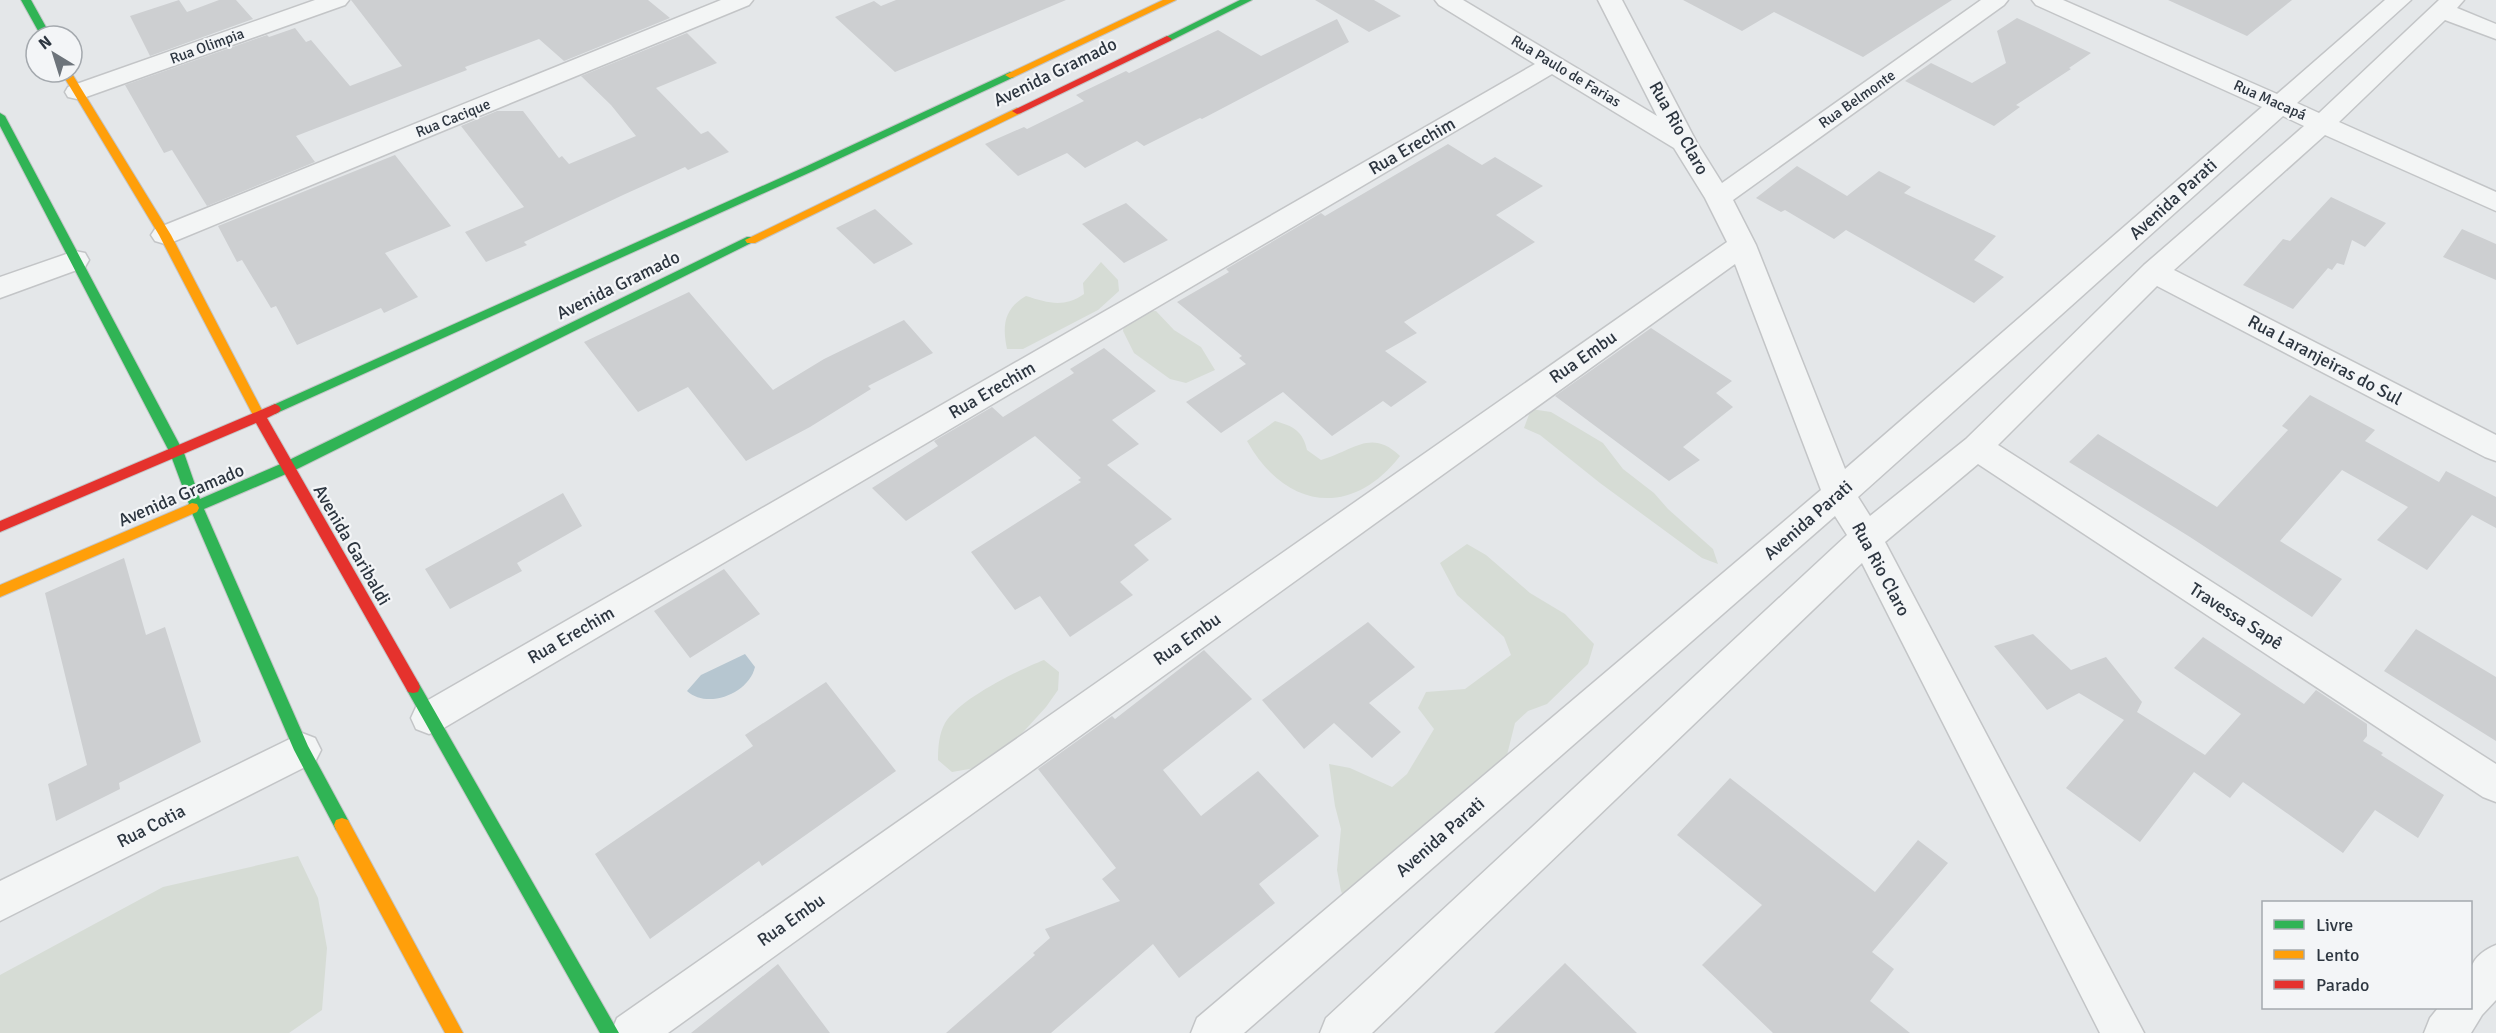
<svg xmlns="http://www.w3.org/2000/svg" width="2496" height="1033" viewBox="0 0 2496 1033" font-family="Signika,sans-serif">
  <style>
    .green { fill: #d6dcd5 }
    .water { fill: #b6c6d0 }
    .building { fill: #cdcfd1 }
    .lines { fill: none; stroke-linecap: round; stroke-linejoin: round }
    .street-casing { stroke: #c3c5c7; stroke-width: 3 }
    .fast-casing { stroke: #c3c5c7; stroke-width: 2 }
    .slow-casing { stroke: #c3c5c7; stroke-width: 2 }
    .jam-casing { stroke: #c3c5c7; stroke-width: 2 }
    .street { fill: #f3f5f5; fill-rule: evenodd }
    .fast { fill: #30b455; fill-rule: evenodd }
    .slow { fill: #ff9f0a; fill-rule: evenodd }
    .jam { fill: #e5322d; fill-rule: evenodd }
    .labels { text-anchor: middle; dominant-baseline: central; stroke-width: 4.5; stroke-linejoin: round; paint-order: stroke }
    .far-street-label { font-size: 15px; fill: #2d3640; stroke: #f3f5f7 }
    .street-label { font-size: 18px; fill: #2d3640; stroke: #f3f5f7 }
  </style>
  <rect width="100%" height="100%" fill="#e4e7e9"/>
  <path class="green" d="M 1101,262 L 1118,280 L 1119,291 L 1098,310 L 1023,349 L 1007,349 C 1002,325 1004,309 1026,296 C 1048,303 1064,308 1084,294 L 1083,283 Z
    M 1156,311 L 1174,330 L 1201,347 L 1215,370 L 1186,383 L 1170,379 L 1134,353 L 1123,331 L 1125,319 L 1139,312 Z
    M 1531,409 L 1551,412 L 1603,443 L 1623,469 L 1654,493 L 1668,509 L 1713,549 L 1718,564 L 1702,558 L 1600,483 L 1540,435 L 1524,428 Z
    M 1275,421 C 1293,426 1303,431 1307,450 L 1321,460 C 1353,451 1371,428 1400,456 C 1351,519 1285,509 1247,441 Z
    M 1467,544 L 1486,555 L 1530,593 L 1565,614 L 1594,644 L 1588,664 L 1547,704 L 1528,711 L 1515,723 L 1506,759 L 1351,914 L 1341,891 L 1337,870 L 1341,829 L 1335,806 L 1329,764 L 1350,768 L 1392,787 L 1407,774 L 1434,729 L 1418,708 L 1426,692 L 1465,689 L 1511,655 L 1504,637 L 1457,595 L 1440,563 Z
    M 1044,660 L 1059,672 L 1058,690 L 1046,707 L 1016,740 L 975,768 L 952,772 L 938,760 C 938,747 939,734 945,723 C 959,699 1018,670 1044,660 Z
    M 298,856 L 318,898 L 327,948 L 322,1010 L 289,1033 L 0,1033 L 0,975 L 163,887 Z"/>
  <path class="water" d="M 745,654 L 755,667 C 749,693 708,710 687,691 L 701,675 Z"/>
  <path class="building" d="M 179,0 L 187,12 L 219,0 L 236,0 L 253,19 L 150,56 L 130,16 Z
    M 351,0 L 648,0 L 670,18 L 564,61 L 539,39 L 465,67 L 467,70 L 296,136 L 315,162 L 207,206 L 172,150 L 164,153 L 125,85 L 267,35 L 269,37 L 295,28 L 306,42 L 311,40 L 350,86 L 402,66 Z
    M 896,0 L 1066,0 L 895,72 L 835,17 L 874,1 L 881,6 Z
    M 1315,0 L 1374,0 L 1401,16 L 1369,32 Z
    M 1683,0 L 1952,0 L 1863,57 L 1774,12 L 1742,31 Z
    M 2168,0 L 2292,0 L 2247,36 Z
    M 2017,18 L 2091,53 L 2069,68 L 2071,69 L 2016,105 L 2020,107 L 1994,126 L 1905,81 L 1931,63 L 1972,83 L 2006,63 L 1997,31 Z
    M 1337,19 L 1349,42 L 1202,119 L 1200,118 L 1144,146 L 1137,141 L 1085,168 L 1067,153 L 1018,176 L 985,144 L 1024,127 L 1027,129 L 1084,101 L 1076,95 L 1126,71 L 1129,73 L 1218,30 L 1261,56 Z
    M 687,33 L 717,63 L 656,88 L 701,134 L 708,131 L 729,152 L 688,170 L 685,167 L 623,195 L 524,242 L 527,245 L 486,262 L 465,232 L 524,207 L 461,126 L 497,111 L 523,111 L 559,158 L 562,156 L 569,164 L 636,136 L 611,105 L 581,76 Z
    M 1448,144 L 1482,165 L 1495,157 L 1543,186 L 1496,215 L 1535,242 L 1404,322 L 1417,333 L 1385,351 L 1427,382 L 1391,407 L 1383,401 L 1332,436 L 1283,392 L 1221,433 L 1186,402 L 1246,364 L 1239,358 L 1242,356 L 1177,302 L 1229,272 L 1226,269 L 1321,213 L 1325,216 Z
    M 395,155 L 451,226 L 385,253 L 418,297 L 384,313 L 381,308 L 297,345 L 276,306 L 271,308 L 242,260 L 237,262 L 218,226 Z
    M 1797,166 L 1847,196 L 1879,171 L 1911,187 L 1904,193 L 1996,236 L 1974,260 L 2004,277 L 1974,303 L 1846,230 L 1834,239 L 1785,210 L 1781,212 L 1756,198 Z
    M 2331,197 L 2386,223 L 2365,247 L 2352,240 L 2344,265 L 2337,263 L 2332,270 L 2328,268 L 2293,309 L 2243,285 L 2283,239 L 2290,241 Z
    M 1126,203 L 1168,240 L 1124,263 L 1082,224 Z
    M 875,209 L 913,244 L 874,264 L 836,228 Z
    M 2462,229 L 2496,244 L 2496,280 L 2443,257 Z
    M 689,292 L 773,390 L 824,359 L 904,320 L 933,353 L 868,386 L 871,389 L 810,427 L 746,461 L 688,387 L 638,412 L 584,342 Z
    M 1651,328 L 1732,381 L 1716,393 L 1733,407 L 1683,447 L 1700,460 L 1669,481 L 1555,396 Z
    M 1104,348 L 1156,391 L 1112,420 L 1139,444 L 1107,465 L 1172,519 L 1134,545 L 1149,560 L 1120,582 L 1133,595 L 1070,637 L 1040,596 L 1015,610 L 971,552 L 1081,482 L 1078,480 L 1081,478 L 1035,436 L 906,521 L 872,488 L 938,446 L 934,441 L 992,407 L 1003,417 L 1074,373 L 1070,369 Z
    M 2310,395 L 2375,430 L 2365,441 L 2439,482 L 2446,471 L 2496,497 L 2496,528 L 2472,515 L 2427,570 L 2377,540 L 2408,507 L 2342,470 L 2280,541 L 2342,579 L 2312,617 L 2190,537 L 2069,462 L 2098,434 L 2217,507 L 2288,430 L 2282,426 Z
    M 563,493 L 582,526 L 517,563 L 522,571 L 450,609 L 425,569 Z
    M 124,558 L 146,635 L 165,627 L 201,742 L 119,783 L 120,789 L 56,821 L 48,784 L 87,765 L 45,593 Z
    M 724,569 L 760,614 L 690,658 L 654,611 Z
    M 1368,622 L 1415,667 L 1369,703 L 1401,732 L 1372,758 L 1334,723 L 1304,749 L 1262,700 Z
    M 2416,629 L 2496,677 L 2496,741 L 2384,671 Z
    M 2033,634 L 2071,670 L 2106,657 L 2142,702 L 2137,712 L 2205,755 L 2241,714 L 2174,668 L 2203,637 L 2304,704 L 2316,690 L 2367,724 L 2367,736 L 2363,741 L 2383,753 L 2381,755 L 2444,795 L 2418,838 L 2375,810 L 2343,853 L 2243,782 L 2230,798 L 2194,772 L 2140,842 L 2066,788 L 2124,720 L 2079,693 L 2047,710 L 1994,646 Z
    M 1204,650 L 1252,699 L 1163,770 L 1201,816 L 1258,771 L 1319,836 L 1259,884 L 1275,903 L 1179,978 L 1153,944 L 1051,1033 L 946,1033 L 1035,955 L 1033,953 L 1050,938 L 1045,929 L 1120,901 L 1102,879 L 1116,868 L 1038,769 L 1112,716 L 1115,719 Z
    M 826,682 L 896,771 L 762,866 L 759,861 L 650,939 L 595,854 L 753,746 L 745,735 Z
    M 1730,778 L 1875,892 L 1918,840 L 1948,863 L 1872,952 L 1894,969 L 1870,1001 L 1910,1033 L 1773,1033 L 1702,965 L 1762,905 L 1677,835 Z
    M 1565,963 L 1637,1033 L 1494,1033 Z
    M 778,964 L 830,1033 L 691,1033 Z"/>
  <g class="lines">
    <defs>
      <path id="street" d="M 315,0 L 349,0 L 345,5 L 86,97 L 77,99 L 68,97 L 65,92 L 68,87 Z
        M 721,0 L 753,0 L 749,5 L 175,241 L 165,244 L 155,241 L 151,235 L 155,229 Z
        M 1435,0 L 1463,0 L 1657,116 L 1598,0 L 1622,0 L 1697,143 L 1722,183 L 1981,0 L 2008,0 L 2004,5 L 1733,200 L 1756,245 L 1845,469 L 2262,107 L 2036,5 L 2032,0 L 2063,0 L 2277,94 L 2385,0 L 2411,0 L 2297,103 L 2319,113 L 2439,0 L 2464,0 L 2457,8 L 2496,24 L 2496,39 L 2445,20 L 2339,122 L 2496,192 L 2496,211 L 2325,135 L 2174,270 L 2496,435 L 2496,461 L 2485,457 L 2157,286 L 1998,445 L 2496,764 L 2496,802 L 2483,797 L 1978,464 L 1885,542 L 2144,1033 L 2100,1033 L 1862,563 L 1372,1033 L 1320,1033 L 1326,1018 L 1847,535 L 1835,516 L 1244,1033 L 1191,1033 L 1197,1018 L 1821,490 L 1735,264 L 668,1033 L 611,1033 L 617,1018 L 1727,242 L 1705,198 L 1674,148 L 1552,74 L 442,729 L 429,734 L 416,729 L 411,718 L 416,707 L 1535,64 L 1439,5 ZM 2283,116 L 2304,126 L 2144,265 L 1966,439 L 1870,516 L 1858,497 Z
        M 75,251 L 85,253 L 89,260 L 85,267 L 0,298 L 0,277 Z
        M 302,733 L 315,738 L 321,750 L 315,762 L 0,921 L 0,881 Z
        M 2496,945 L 2496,1000 L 2482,1015 L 2471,1033 L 2424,1033 L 2430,1018 L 2438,1008 L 2470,1008 C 2470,977 2463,959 2496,945 Z"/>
      <path id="fast" d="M 21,0 L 31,0 L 51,36 L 41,36 Z
        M 1240,0 L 1252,0 L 1170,41 L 1162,39 Z
        M 1010,72 L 1014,73 L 1014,77 L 813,171 L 279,412 L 275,414 L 269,409 L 271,406 L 805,167 Z
        M 0,113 L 5,116 L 184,453 L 200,499 L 283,463 L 747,237 L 755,237 L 757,240 L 293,471 L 204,509 L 308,746 L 348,820 L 350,825 L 348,830 L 342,832 L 336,830 L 294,750 L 192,513 L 187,512 L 185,508 L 189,504 L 170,453 L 0,126 Z
        M 413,681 L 418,682 L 619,1033 L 600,1033 L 408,692 L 406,687 L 408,682 Z"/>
      <path id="slow" d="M 1163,0 L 1176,0 L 1014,77 L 1010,78 L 1005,75 Z
        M 61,72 L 71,72 L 171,235 L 265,416 L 263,419 L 255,419 L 159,235 Z
        M 1017,108 L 1022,111 L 1021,113 L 755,243 L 747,243 L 745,240 Z
        M 192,503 L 197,504 L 199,508 L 197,512 L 0,597 L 0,585 Z
        M 342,818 L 348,820 L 463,1033 L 445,1033 L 336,830 L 334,825 L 336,820 Z"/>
      <path id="jam" d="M 1167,36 L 1172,39 L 1170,41 L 1021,113 L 1017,114 L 1012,111 Z
        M 275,404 L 279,406 L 281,409 L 279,412 L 267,418 L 418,682 L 420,687 L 418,692 L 413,693 L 408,692 L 256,423 L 0,532 L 0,521 Z"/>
    </defs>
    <use href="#street" class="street-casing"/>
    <use href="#fast" class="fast-casing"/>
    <use href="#slow" class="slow-casing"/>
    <use href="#jam" class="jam-casing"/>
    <use href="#street" class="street"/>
    <use href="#fast" class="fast"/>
    <use href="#slow" class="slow"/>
    <use href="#jam" class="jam"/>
  </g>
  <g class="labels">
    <g class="far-street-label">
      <text transform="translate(207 46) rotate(-20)">Rua Olimpia</text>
      <text transform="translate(1566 71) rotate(31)">Rua Paulo de Farias</text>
      <text transform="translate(1857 99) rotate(-35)">Rua Belmonte</text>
      <text transform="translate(2270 100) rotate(24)">Rua Macapá</text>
      <text transform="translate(453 118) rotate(-22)">Rua Cacique</text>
    </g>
    <g class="street-label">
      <text transform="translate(1055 72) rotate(-26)">Avenida Gramado</text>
      <text transform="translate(1679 128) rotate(61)">Rua Rio Claro</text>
      <text transform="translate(1412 146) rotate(-30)">Rua Erechim</text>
      <text transform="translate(2173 199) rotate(-42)">Avenida Parati</text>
      <text transform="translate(618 285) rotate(-26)">Avenida Gramado</text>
      <text transform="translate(1583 357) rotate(-35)">Rua Embu</text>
      <text transform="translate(2325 360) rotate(28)">Rua Laranjeiras do Sul</text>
      <text transform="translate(992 390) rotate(-30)">Rua Erechim</text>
      <text transform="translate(181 495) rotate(-23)">Avenida Gramado</text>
      <text transform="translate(1808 520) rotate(-41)">Avenida Parati</text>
      <text transform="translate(352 545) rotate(60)">Avenida Garibaldi</text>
      <text transform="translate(1881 569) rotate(62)">Rua Rio Claro</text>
      <text transform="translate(2236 616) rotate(33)">Travessa Sapê</text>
      <text transform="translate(571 635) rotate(-30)">Rua Erechim</text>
      <text transform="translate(1187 639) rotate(-35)">Rua Embu</text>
      <text transform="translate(151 826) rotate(-27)">Rua Cotia</text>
      <text transform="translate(1440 837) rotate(-41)">Avenida Parati</text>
      <text transform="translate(791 920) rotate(-35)">Rua Embu</text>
    </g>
  </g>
  <rect x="2262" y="901" width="210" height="108" fill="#f3f5f7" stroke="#a4a9ae" stroke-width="1.5"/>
  <rect x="2274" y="920" width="30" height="9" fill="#30b455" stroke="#a4a9ae" stroke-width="1.5"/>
  <text x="2316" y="931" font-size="18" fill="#2d3640">Livre</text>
  <rect x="2274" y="950" width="30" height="9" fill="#ff9f0a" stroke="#a4a9ae" stroke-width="1.5"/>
  <text x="2316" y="961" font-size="18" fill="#2d3640">Lento</text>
  <rect x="2274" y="980" width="30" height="9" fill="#e5322d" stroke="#a4a9ae" stroke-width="1.5"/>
  <text x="2316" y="991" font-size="18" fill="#2d3640">Parado</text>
  <g transform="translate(54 54) rotate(322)"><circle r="28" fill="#f3f5f7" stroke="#a4a9ae" stroke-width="1.5"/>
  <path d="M0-4.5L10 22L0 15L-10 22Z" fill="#6d747b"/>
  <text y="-9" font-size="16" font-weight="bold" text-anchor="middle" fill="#2d3640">N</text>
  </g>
</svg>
